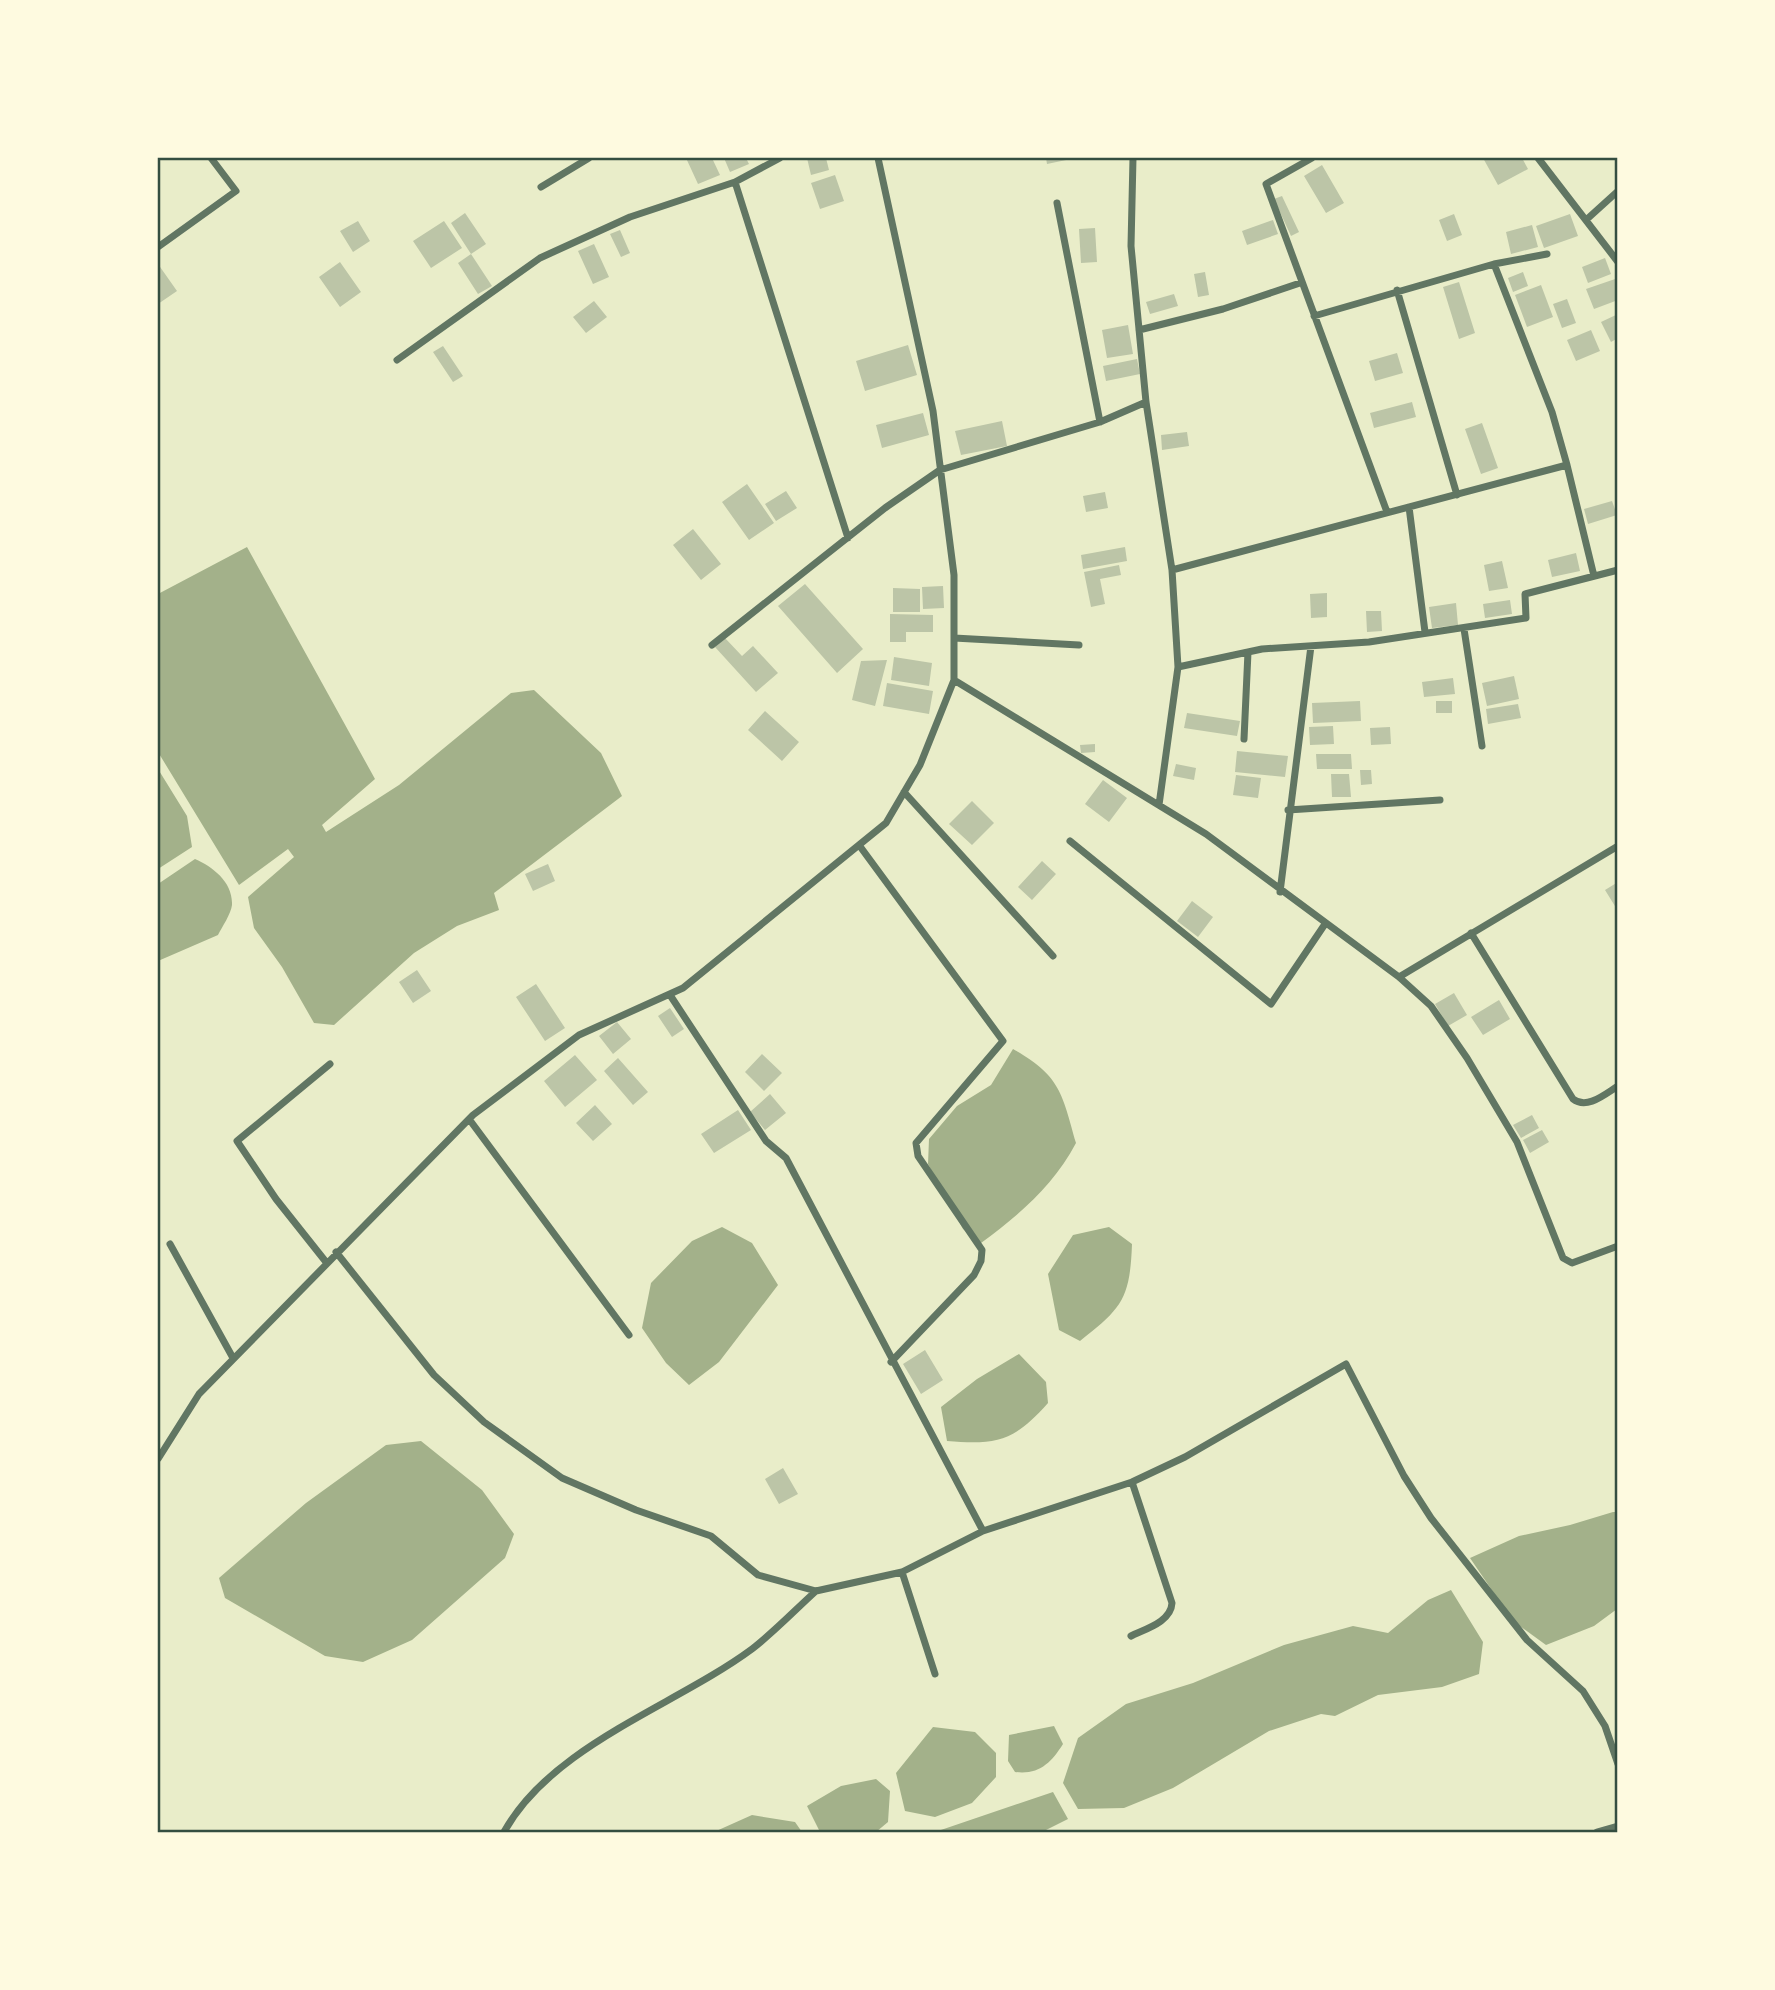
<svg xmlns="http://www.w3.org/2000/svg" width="1775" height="1990" viewBox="0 0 1775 1990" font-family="'Public Sans',sans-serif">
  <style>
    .water { fill: #a3b18a }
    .building { fill: #bcc5a7 }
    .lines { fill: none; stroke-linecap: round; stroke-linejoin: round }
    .minor { stroke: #617663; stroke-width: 7 }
    .neatline { fill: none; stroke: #344e41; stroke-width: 2.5 }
  </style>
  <rect width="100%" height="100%" fill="#e9edc9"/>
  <path class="water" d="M 247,547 L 375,779 L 322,825 L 326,832 L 399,785 L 511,693 L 534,690 L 601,753 L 622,796 L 494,893 L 499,910 L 457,926 L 414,953 L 334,1025 L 314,1023 L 282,967 L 254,928 L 248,897 L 294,857 L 288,849 L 239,885 L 158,752 L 158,594 Z
    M 158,769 L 187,816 L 192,847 L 158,869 Z
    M 195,859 C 213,867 233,882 232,905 C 231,914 222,927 218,935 L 158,961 L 158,884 Z
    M 1013,1049 C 1060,1075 1062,1093 1076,1143 C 1054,1185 1019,1215 981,1243 L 963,1229 L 928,1164 L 929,1139 L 957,1106 L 991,1085 Z
    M 722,1227 L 752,1243 L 778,1285 L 719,1362 L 689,1385 L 666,1363 L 642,1328 L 651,1283 L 692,1241 Z
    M 1109,1227 L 1132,1244 C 1130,1299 1122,1308 1080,1341 L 1059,1330 L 1048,1274 L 1073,1235 Z
    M 1019,1354 L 1046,1382 L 1048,1403 C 1014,1441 998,1445 947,1441 L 941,1407 L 977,1379 Z
    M 421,1441 L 482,1490 L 514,1534 L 505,1558 L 412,1640 L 363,1662 L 325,1656 L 225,1598 L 219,1578 L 306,1503 L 386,1445 Z
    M 1613,1512 L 1617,1512 L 1617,1609 L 1594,1626 L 1546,1645 L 1513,1621 L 1470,1558 L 1519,1536 L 1570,1525 Z
    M 1451,1590 L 1483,1642 L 1479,1674 L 1442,1687 L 1378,1695 L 1335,1716 L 1321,1714 L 1269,1731 L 1173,1788 L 1124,1808 L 1078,1809 L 1063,1783 L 1078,1738 L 1126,1704 L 1193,1683 L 1284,1645 L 1353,1626 L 1388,1633 L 1428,1600 Z
    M 1054,1726 L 1063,1744 C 1051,1763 1039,1775 1015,1772 L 1008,1761 L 1009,1735 Z
    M 933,1727 L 975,1732 L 996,1753 L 996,1777 L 972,1803 L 935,1817 L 905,1811 L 896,1773 Z
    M 876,1779 L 890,1791 L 888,1822 L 876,1832 L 820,1832 L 807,1806 L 841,1786 Z
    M 1053,1792 L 1068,1819 L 1042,1832 L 935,1832 Z
    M 752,1815 L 795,1822 L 802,1832 L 714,1832 Z"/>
  <path class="building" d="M 686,158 L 712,158 L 720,175 L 698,184 Z
    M 724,158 L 746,158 L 749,164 L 730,172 Z
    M 807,158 L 826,158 L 829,170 L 811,175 Z
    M 1046,158 L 1071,158 L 1071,159 L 1047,164 Z
    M 1483,158 L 1522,158 L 1528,169 L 1498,185 Z
    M 1322,165 L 1344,203 L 1326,213 L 1304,176 Z
    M 835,175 L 844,201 L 820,209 L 811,183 Z
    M 1282,196 L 1299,232 L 1291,236 L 1274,199 Z
    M 465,213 L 486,244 L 471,254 L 451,223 Z
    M 1454,214 L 1462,235 L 1447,241 L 1439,220 Z
    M 1570,214 L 1578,236 L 1544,248 L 1536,226 Z
    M 1273,220 L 1278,234 L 1247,245 L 1242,231 Z
    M 358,221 L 370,241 L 353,252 L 340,231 Z
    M 444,221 L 462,248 L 431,268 L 413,241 Z
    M 1532,225 L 1538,247 L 1511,254 L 1506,232 Z
    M 1095,228 L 1097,262 L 1081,263 L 1079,229 Z
    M 620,230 L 630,253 L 621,257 L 610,234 Z
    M 594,244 L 609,277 L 593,284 L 578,251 Z
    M 471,254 L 492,286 L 478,294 L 458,263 Z
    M 1605,258 L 1611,274 L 1588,283 L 1582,267 Z
    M 340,262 L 361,292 L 340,307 L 319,277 Z
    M 158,264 L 177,291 L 158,304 Z
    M 1205,272 L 1209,295 L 1198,297 L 1194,274 Z
    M 1523,272 L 1528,286 L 1513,292 L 1508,278 Z
    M 1618,278 L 1618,300 L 1594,309 L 1586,289 Z
    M 1459,282 L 1475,333 L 1459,339 L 1443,287 Z
    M 1541,285 L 1553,317 L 1527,327 L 1515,295 Z
    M 1174,294 L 1178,306 L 1150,314 L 1146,302 Z
    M 1567,299 L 1576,323 L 1562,328 L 1553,304 Z
    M 594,301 L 607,317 L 586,333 L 573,317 Z
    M 1618,314 L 1618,338 L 1611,342 L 1601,322 Z
    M 1128,325 L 1133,354 L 1107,358 L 1102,330 Z
    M 1591,330 L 1600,351 L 1576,361 L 1567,340 Z
    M 908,345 L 917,375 L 865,391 L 856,361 Z
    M 443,346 L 463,376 L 453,382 L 433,352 Z
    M 1397,353 L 1403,373 L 1375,381 L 1369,361 Z
    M 1137,359 L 1140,374 L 1106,381 L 1103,366 Z
    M 1412,402 L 1416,417 L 1374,428 L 1370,413 Z
    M 923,413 L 929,435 L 882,448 L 876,425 Z
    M 1002,421 L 1007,446 L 961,455 L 955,431 Z
    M 1482,423 L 1498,468 L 1481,474 L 1465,429 Z
    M 1187,432 L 1189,446 L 1162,450 L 1161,435 Z
    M 747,484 L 774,523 L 749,540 L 722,502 Z
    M 786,491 L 797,508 L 776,521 L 765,504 Z
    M 1105,492 L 1108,508 L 1086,512 L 1083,496 Z
    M 1612,501 L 1617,515 L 1588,524 L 1584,509 Z
    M 693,529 L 721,564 L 701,580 L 673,545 Z
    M 1125,547 L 1127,561 L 1083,569 L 1081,555 Z
    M 1576,553 L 1580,571 L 1552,577 L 1548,560 Z
    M 1502,561 L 1508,588 L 1489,591 L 1484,565 Z
    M 1119,565 L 1121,575 L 1100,579 L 1105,604 L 1091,607 L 1084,572 Z
    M 805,584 L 863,649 L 837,673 L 778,606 Z
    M 943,586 L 944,608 L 923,609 L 922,587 Z
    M 893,588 L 920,589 L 920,612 L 893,612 Z
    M 1327,593 L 1327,617 L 1311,618 L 1310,594 Z
    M 1510,600 L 1512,614 L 1485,618 L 1483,604 Z
    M 1456,603 L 1458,625 L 1432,628 L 1429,607 Z
    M 1366,611 L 1381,611 L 1382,631 L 1367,632 Z
    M 890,614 L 933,615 L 933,632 L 906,632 L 906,642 L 890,642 Z
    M 725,638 L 742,656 L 753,646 L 778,673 L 756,692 L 715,647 Z
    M 894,657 L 932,663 L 929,686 L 891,680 Z
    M 887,660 L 875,706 L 852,700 L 861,661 Z
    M 1514,676 L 1519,699 L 1487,706 L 1482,683 Z
    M 1453,678 L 1455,694 L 1424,697 L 1422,682 Z
    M 887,683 L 933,691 L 929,714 L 883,706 Z
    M 1360,701 L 1361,721 L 1313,723 L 1312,703 Z
    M 1436,701 L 1452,701 L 1452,713 L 1436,713 Z
    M 1518,704 L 1521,718 L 1488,724 L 1486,709 Z
    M 765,711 L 799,742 L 782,761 L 748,730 Z
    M 1187,713 L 1240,721 L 1237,736 L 1184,728 Z
    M 1333,726 L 1334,744 L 1310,745 L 1309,727 Z
    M 1390,727 L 1391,744 L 1371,745 L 1370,728 Z
    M 1095,744 L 1095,752 L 1081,753 L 1080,745 Z
    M 1237,751 L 1288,756 L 1285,777 L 1235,772 Z
    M 1316,754 L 1351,754 L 1352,769 L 1317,769 Z
    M 1176,764 L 1196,768 L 1194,780 L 1173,776 Z
    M 1360,770 L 1371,770 L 1372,784 L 1361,785 Z
    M 1331,774 L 1349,774 L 1351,797 L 1332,797 Z
    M 1236,775 L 1261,778 L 1258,798 L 1233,795 Z
    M 1103,780 L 1127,798 L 1109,822 L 1085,804 Z
    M 972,801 L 994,823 L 972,845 L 949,824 Z
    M 1042,861 L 1056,874 L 1032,900 L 1018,887 Z
    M 548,864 L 555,881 L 533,891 L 525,874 Z
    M 1618,882 L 1618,911 L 1605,890 Z
    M 1192,901 L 1213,917 L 1198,937 L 1177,921 Z
    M 417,970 L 431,991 L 413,1003 L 399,982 Z
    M 536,984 L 565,1028 L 545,1041 L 516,997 Z
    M 1454,993 L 1467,1015 L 1448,1026 L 1435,1004 Z
    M 1499,1000 L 1510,1019 L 1483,1035 L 1471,1017 Z
    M 670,1008 L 684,1029 L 672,1037 L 658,1016 Z
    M 617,1022 L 631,1039 L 613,1054 L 599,1036 Z
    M 762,1054 L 782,1073 L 764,1091 L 745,1072 Z
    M 575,1055 L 597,1080 L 565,1107 L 544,1081 Z
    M 618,1058 L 648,1092 L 633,1105 L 604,1071 Z
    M 770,1094 L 786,1113 L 765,1130 L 750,1112 Z
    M 595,1105 L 612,1124 L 593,1141 L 576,1123 Z
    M 738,1110 L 751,1130 L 714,1153 L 701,1134 Z
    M 1532,1115 L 1539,1128 L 1521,1138 L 1513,1125 Z
    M 1542,1130 L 1549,1142 L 1530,1153 L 1523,1140 Z
    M 925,1350 L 943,1380 L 921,1394 L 903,1364 Z
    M 783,1468 L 798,1494 L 779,1504 L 765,1479 Z"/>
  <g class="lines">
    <path class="minor" d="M 1133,158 L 1131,246 L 1146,402 L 1172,570 L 1178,667 L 1159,805
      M 1312,158 L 1266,184 L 1387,512
      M 1538,158 L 1618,262
      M 735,182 L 848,538
      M 541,187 L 589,158
      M 1057,203 L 1100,422
      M 1586,220 L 1618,191
      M 158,247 L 236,191 L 211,158
      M 1397,290 L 1457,495
      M 1314,316 L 1494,264 L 1547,254
      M 1139,330 L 1223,309 L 1300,283
      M 397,360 L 540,258 L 630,217 L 735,182 L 780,158
      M 1567,465 L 1594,576
      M 1409,507 L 1425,632
      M 1172,570 L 1567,465 L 1552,412 L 1494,264
      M 1464,629 L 1482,746
      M 954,638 L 1079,645
      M 712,645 L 885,508 L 940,470 L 1100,422 L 1146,402
      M 1178,667 L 1262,649 L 1369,642 L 1526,618 L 1525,594 L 1618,570
      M 954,680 L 1206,834 L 1399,977 L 1431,1006 L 1467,1058 L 1517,1142 L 1563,1258 L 1572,1263 L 1618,1246
      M 1244,739 L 1248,652
      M 904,792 L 1053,956
      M 1288,810 L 1440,800
      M 1070,841 L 1271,1004 L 1325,924
      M 859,845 L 1003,1041 L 916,1143 L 918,1156 L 982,1250 L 981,1261 L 974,1275 L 891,1362
      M 1280,892 L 1311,646
      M 1471,933 L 1573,1099 C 1587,1110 1605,1094 1618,1086
      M 1399,977 L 1618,846
      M 670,995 L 766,1141 L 786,1158 L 983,1531
      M 469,1119 L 629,1335
      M 170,1244 L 233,1358
      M 336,1252 L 434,1375 L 484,1422 L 562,1478 L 636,1510 L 711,1536 L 758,1575 L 816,1591 L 902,1572 L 983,1531 L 1132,1482 L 1185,1457 L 1346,1364 L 1404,1476 L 1431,1518 L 1527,1640 L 1583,1691 L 1605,1726 L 1618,1764
      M 326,1262 L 276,1199 L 237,1141 L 330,1064
      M 158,1459 L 199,1394 L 473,1115 L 579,1035 L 683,988 L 886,823 L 920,765 L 954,680 L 954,575 L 933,411 L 878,158
      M 902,1572 L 935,1674
      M 1131,1636 C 1145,1629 1171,1622 1172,1603 L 1132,1482
      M 504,1832 C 552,1745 675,1706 752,1649 C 774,1632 795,1610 816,1591
      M 1597,1832 L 1618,1826"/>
  </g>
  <rect width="1775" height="1990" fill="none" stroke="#fefae0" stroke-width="318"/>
  <rect x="159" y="159" width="1457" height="1672" class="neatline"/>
</svg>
